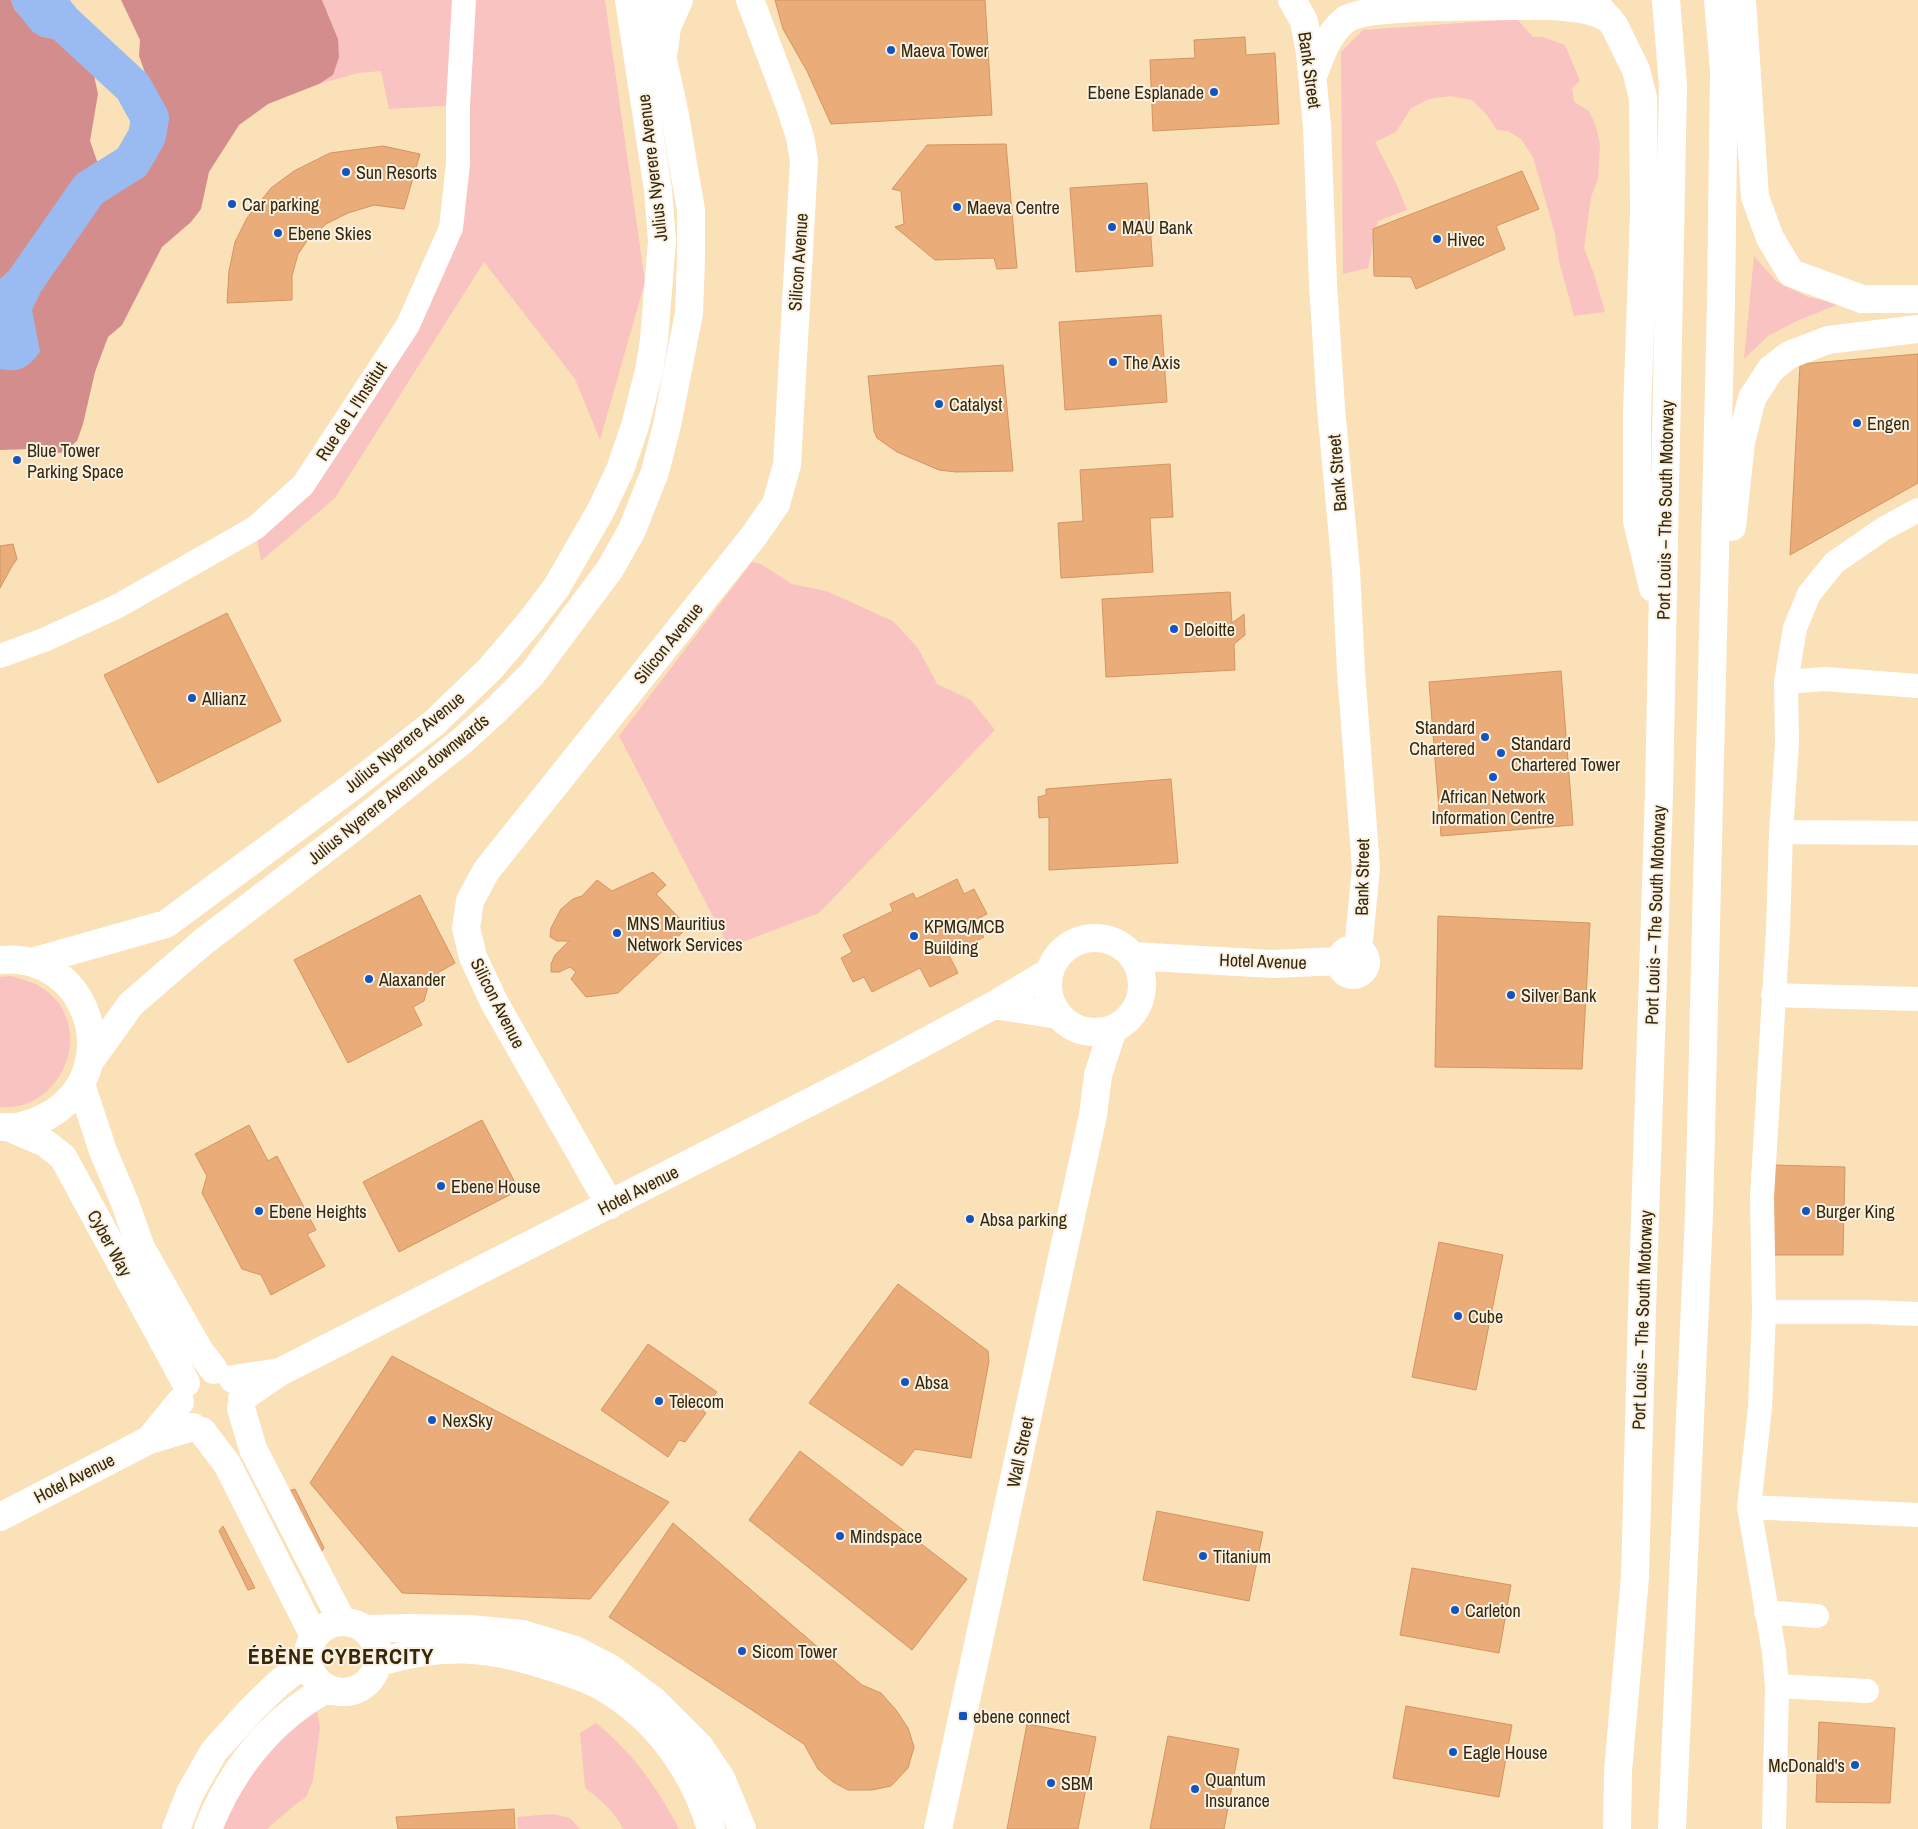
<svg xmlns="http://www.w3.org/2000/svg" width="1918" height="1829" viewBox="0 0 1918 1829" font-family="'Archivo Narrow',sans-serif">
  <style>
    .green { fill: #f9c3c1 }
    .forest { fill: #d38d8c }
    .water { fill: #9abbf1 }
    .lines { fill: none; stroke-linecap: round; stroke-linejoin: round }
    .river { stroke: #9abbf1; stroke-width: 38 }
    .building { fill: #eaac78; stroke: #d29562 }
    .street { stroke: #fff; stroke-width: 24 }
    .secondary { stroke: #fff; stroke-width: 28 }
    .highway { stroke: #fff; stroke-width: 28 }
    .poi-dot { fill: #1255c0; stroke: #f9f1e3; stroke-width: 2 }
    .labels { text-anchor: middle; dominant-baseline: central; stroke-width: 4; stroke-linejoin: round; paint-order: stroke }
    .poi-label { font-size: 18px; fill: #372709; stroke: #f9f1e3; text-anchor: start }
    .street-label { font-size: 18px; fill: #372709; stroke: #f9f1e3 }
    .district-label { font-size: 22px; font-weight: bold; letter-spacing: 1px; fill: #372709; stroke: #f9f1e3 }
  </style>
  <rect width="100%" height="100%" fill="#fae1b8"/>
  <path class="green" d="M 322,0 L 605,0 L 645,282 L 600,440 L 575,379 L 484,262 L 335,498 L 261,561 L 255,528 L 303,485 L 451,228 L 458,105 L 389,109 L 381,71 L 358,73 L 319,84 L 333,75 L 338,39 Z
    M 1517,19 L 1533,37 L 1543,37 L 1565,45 L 1580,81 L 1572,88 L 1574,102 L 1589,111 L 1596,126 L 1600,144 L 1598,179 L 1591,197 L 1584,248 L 1594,274 L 1605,312 L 1574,316 L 1559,261 L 1555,234 L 1533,157 L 1521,139 L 1508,131 L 1497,130 L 1486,114 L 1472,100 L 1450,96 L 1429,99 L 1411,108 L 1396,132 L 1375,142 L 1397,185 L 1407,210 L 1378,221 L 1368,268 L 1343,274 L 1341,52 L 1363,30 Z
    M 1754,256 L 1776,281 L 1808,297 L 1839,304 L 1797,321 L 1768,336 L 1744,359 Z
    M 752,562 L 761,564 L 792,584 L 826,591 L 893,621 L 918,648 L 937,684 L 971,700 L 995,730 L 819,913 L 729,947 L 619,736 Z
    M 11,976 C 25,980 38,983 49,993 C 95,1033 60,1112 0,1107 L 0,977 Z
    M 316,1705 L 320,1728 L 313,1780 L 306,1797 L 291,1808 L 267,1829 L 221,1829 L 253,1766 Z
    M 596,1723 C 632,1752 658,1788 679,1829 L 623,1829 C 614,1811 601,1800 585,1788 L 580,1733 Z
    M 553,1814 L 570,1818 L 580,1829 L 518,1829 L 517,1817 Z"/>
  <path class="forest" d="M 0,0 L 11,0 L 15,10 L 40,36 L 67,42 L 90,57 L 98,94 L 90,141 L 97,161 L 106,161 L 113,155 L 133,129 L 150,98 L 151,89 L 139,56 L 140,40 L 121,0 L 322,0 L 338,39 L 339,57 L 333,75 L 319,84 L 268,104 L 239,125 L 209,172 L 201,209 L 191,222 L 162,247 L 122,325 L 108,337 L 95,372 L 83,424 L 77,441 L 64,452 L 47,455 L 30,449 L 0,450 Z"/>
  <path class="water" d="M 11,0 L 70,0 C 71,4 73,8 75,11 C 84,27 100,31 98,52 L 90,57 L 67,42 L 40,36 L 33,32 L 15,10 Z
    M 32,249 L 51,252 L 30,299 L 40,352 C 27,368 21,373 0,369 L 0,279 Z"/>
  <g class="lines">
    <path class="river" d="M 0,329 L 2,328 L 25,281 L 89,189 L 132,162 L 147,136 L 150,118 L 133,87 L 64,23 L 45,0"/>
  </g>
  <path class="building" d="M 775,0 L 985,0 L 992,115 L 831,124 L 807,71 L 783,29 Z
    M 1245,37 L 1246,55 L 1275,53 L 1279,124 L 1153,131 L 1150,60 L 1195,58 L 1194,40 Z
    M 1006,144 L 1017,268 L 997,269 L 994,258 L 935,260 L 895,227 L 904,224 L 901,191 L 892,189 L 927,145 Z
    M 383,146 L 420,154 L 404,209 L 374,205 L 348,213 L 326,224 L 307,241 L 298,254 L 292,276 L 292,300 L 227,303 L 229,271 L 235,242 L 247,218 L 271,188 L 294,171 L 330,153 Z
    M 1522,171 L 1539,209 L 1496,226 L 1505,249 L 1416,289 L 1411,277 L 1374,276 L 1373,229 Z
    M 1147,183 L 1153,266 L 1076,272 L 1070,188 Z
    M 1161,315 L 1167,402 L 1065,410 L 1059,322 Z
    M 1918,354 L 1918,483 L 1790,555 L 1800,364 Z
    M 1003,365 L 1013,471 L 956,472 L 939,470 L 897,452 L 877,438 L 874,431 L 868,376 Z
    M 1170,464 L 1173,517 L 1150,518 L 1153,572 L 1061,578 L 1058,523 L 1083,521 L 1080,470 Z
    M 13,544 L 17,559 L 12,566 L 0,588 L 0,546 Z
    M 1230,592 L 1232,623 L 1244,614 L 1245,635 L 1234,644 L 1235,670 L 1106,677 L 1102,599 Z
    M 227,613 L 281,721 L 158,783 L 104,675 Z
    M 1561,671 L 1573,825 L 1441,836 L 1429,682 Z
    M 1171,779 L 1178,863 L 1049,870 L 1049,817 L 1039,818 L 1038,797 L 1046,795 L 1046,789 Z
    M 653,872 L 666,885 L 656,894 L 688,927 L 618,993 L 586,997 L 571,979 L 576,972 L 570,967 L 559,972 L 551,972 L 551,964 L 555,955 L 569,941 L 557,941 L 550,937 L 551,928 L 561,909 L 573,899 L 582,896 L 597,880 L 612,891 Z
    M 957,879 L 964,894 L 974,889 L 987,914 L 975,920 L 984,937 L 949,955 L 958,973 L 930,987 L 920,968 L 872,992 L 864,977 L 853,982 L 841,958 L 852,952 L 843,935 L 893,911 L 890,904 L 913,893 L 916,899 Z
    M 420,895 L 455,963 L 439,972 L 428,986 L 424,1001 L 413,1007 L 422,1025 L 348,1063 L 294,960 Z
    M 1438,916 L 1590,923 L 1582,1069 L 1435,1067 Z
    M 482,1120 L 519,1190 L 399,1252 L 363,1182 Z
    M 249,1125 L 268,1161 L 277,1156 L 316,1230 L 307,1234 L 325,1266 L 271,1295 L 261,1275 L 242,1269 L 202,1193 L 207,1176 L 195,1154 Z
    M 1772,1165 L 1845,1167 L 1843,1255 L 1765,1255 Z
    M 1439,1242 L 1503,1255 L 1476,1390 L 1412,1377 Z
    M 898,1284 L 988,1351 L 989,1361 L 971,1458 L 915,1449 L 902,1466 L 809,1403 Z
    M 648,1344 L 717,1392 L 702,1410 L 706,1413 L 685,1442 L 679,1440 L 668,1457 L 601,1410 Z
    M 392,1356 L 669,1502 L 590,1599 L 402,1593 L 310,1483 Z
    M 800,1451 L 967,1579 L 912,1650 L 749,1520 Z
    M 295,1489 L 324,1548 L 320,1554 L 288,1491 Z
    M 1157,1511 L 1263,1532 L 1249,1601 L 1143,1580 Z
    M 673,1523 L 862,1685 L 881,1693 L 896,1710 L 908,1728 L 914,1747 L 908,1768 L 891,1786 L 872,1790 L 848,1790 L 833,1782 L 818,1769 L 804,1744 L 609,1617 Z
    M 223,1526 L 255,1588 L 248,1590 L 219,1531 Z
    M 1412,1568 L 1511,1585 L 1499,1653 L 1400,1635 Z
    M 1406,1706 L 1512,1725 L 1499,1797 L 1393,1778 Z
    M 1819,1722 L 1895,1728 L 1890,1803 L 1816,1802 Z
    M 1027,1724 L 1096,1737 L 1078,1829 L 1007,1829 Z
    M 1168,1736 L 1239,1749 L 1224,1829 L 1150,1829 Z
    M 514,1809 L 515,1829 L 398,1829 L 396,1817 Z"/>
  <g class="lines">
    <path class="street" d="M 0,656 L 44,640 L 118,606 L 255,528 L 303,485 L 408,325 L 451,228 L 458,164 L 458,105 L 464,0
      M 1786,682 L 1825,679 L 1918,686
      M 1781,832 L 1918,833
      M 1773,995 L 1918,999
      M 1764,1312 L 1871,1312 L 1918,1314
      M 1749,1507 L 1918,1515
      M 1766,1612 L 1817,1616
      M 1777,1686 L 1867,1691
      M 1774,1829 L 1777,1686 L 1774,1652 L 1749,1507 L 1760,1408 L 1764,1312 L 1762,1197 L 1778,930 L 1781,832 L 1787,743 L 1786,682 L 1795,628 L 1809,594 L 1834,563 L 1883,529 L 1918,510"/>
    <path class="secondary" d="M 1292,0 L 1304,21 L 1310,53 L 1317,126 L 1323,284 L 1331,408 L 1346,570 L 1351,672 L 1366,868 L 1358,950
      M 664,50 L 667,27 L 679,0
      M 1313,76 C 1321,55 1327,35 1345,20 C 1365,4 1518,6 1552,6
      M1048 985a47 47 0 1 1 94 0a47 47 0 1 1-94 0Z
      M1340 962a13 13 0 1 1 26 0a13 13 0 1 1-26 0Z
      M 1133,956 L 1273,964 L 1340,961
      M 0,960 C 88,951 126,1068 51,1114 C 37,1122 20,1129 4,1127
      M 32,962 L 166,924 L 353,786 L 434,723 L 490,669 L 530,622 L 556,588 L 600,512 L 620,470 L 635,426 L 649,371 L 654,340 L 662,241 L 658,190 L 629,0
      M 994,1005 L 1058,1015
      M 90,1061 L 131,1004 L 203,942 L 350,830 L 462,741 L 496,710 L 532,674 L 610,569 L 632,530 L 655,472 L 667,425 L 689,313 L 691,259 L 691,210 L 682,158 L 675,115 L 650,0
      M 81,1084 L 103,1151 L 125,1203 L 141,1248 L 199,1350 L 214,1370
      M 10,1128 L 45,1143 L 63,1157 L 186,1383
      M 610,1205 L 494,1002 L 473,957 L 466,928 L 470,901 L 486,871 L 753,537 L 776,504 L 787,465 L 804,160 L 800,137 L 790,106 L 750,0
      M 233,1379 L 274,1373
      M 242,1398 L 280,1372 L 871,1071 L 994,1005 L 1049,972
      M 241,1408 L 253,1449 L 342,1621
      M 202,1431 L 227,1464 L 314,1636
      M 149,1440 L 180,1402
      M 0,1517 L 149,1440 L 193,1427
      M308 1657a35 35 0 1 1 70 0a35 35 0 1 1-70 0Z
      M 365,1629 L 410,1628 L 470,1629 L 522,1634 L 575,1650 L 610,1668 L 654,1701 L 700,1747 L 721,1778 L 742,1829
      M 377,1663 C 441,1643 488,1646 551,1667 C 569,1673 588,1678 604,1688 C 657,1719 694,1771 711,1829
      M 176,1829 L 190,1793 L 214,1751 L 254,1707 L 279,1683 L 307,1661
      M 208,1829 C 231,1770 271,1719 327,1689
      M 938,1829 L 1093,1115 L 1098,1075 L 1113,1029"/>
    <path class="highway" d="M 1592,0 L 1614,25 L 1636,70 L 1643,98 L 1644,212 L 1637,414 L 1637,521 L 1653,588
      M 1742,0 L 1755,197 L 1770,238 L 1791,273 L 1862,299 L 1918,299
      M 1552,6 C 1572,8 1593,8 1610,20
      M 1732,527 L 1741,442 L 1752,398 L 1771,369 L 1789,355 L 1828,340 L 1918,329
      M 1617,1829 L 1618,1771 L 1635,1577 L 1642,1310 L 1659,793 L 1673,86 L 1666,0
      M 1672,1829 L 1699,1214 L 1721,303 L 1724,70 L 1718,0"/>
  </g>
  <g class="poi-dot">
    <circle cx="891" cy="50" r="5"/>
    <circle cx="1214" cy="92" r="5"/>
    <circle cx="346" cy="172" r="5"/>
    <circle cx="232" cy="204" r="5"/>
    <circle cx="957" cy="207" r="5"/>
    <circle cx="1112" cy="227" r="5"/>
    <circle cx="278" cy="233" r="5"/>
    <circle cx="1437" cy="239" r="5"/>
    <circle cx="1113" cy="362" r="5"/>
    <circle cx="939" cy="404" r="5"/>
    <circle cx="1857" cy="423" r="5"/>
    <circle cx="17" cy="460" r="5"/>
    <circle cx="1174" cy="629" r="5"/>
    <circle cx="192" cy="698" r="5"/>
    <circle cx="1485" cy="737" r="5"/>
    <circle cx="1501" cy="753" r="5"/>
    <circle cx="1493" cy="777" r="5"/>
    <circle cx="617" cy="933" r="5"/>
    <circle cx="914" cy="936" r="5"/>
    <circle cx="369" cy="979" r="5"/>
    <circle cx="1511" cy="995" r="5"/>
    <circle cx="441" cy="1186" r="5"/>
    <circle cx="259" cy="1211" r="5"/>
    <circle cx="1806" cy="1211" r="5"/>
    <circle cx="970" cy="1219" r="5"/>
    <circle cx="1458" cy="1316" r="5"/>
    <circle cx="905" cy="1382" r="5"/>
    <circle cx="659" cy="1401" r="5"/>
    <circle cx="432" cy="1420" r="5"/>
    <circle cx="840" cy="1536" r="5"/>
    <circle cx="1203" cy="1556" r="5"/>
    <circle cx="1455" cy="1610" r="5"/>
    <circle cx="742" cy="1651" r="5"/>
    <rect x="958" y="1711" width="10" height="10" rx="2.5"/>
    <circle cx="1453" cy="1752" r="5"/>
    <circle cx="1855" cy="1765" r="5"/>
    <circle cx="1051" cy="1783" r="5"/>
    <circle cx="1195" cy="1789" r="5"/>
  </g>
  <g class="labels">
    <g class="poi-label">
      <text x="901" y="50">Maeva Tower</text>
      <text x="1204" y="92" text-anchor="end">Ebene Esplanade</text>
      <text x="356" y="172">Sun Resorts</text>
      <text x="242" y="204">Car parking</text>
      <text x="967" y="207">Maeva Centre</text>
      <text x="1122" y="227">MAU Bank</text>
      <text x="288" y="233">Ebene Skies</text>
      <text x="1447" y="239">Hivec</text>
      <text x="1123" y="362">The Axis</text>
      <text x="949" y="404">Catalyst</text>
      <text x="1867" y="423">Engen</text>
      <text x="27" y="450">Blue Tower<tspan x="27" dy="21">Parking Space</tspan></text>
      <text x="1184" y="629">Deloitte</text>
      <text x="202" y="698">Allianz</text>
      <text x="1475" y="727" text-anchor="end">Standard<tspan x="1475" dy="21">Chartered</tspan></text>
      <text x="1511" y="743">Standard<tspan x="1511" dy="21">Chartered Tower</tspan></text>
      <text x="1493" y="796" text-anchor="middle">African Network<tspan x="1493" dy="21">Information Centre</tspan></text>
      <text x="627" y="923">MNS Mauritius<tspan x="627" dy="21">Network Services</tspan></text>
      <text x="924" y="926">KPMG/MCB<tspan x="924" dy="21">Building</tspan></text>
      <text x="379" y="979">Alaxander</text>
      <text x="1521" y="995">Silver Bank</text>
      <text x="451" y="1186">Ebene House</text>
      <text x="269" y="1211">Ebene Heights</text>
      <text x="1816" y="1211">Burger King</text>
      <text x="980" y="1219">Absa parking</text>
      <text x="1468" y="1316">Cube</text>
      <text x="915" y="1382">Absa</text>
      <text x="669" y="1401">Telecom</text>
      <text x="442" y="1420">NexSky</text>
      <text x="850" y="1536">Mindspace</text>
      <text x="1213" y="1556">Titanium</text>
      <text x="1465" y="1610">Carleton</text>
      <text x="752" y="1651">Sicom Tower</text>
      <text x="973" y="1716">ebene connect</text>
      <text x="1463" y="1752">Eagle House</text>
      <text x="1845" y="1765" text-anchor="end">McDonald's</text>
      <text x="1205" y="1779">Quantum<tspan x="1205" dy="21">Insurance</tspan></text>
      <text x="1061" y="1783">SBM</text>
    </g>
    <g class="street-label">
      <text transform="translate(1310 70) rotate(82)">Bank Street</text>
      <text transform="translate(652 168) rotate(-97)">Julius Nyerere Avenue</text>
      <text transform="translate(798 262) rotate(-86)">Silicon Avenue</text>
      <text transform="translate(351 411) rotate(-57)">Rue de L l'Institut</text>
      <text transform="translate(1337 473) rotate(-95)">Bank Street</text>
      <text transform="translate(1665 510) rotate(-89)">Port Louis – The South Motorway</text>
      <text transform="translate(668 643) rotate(-51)">Silicon Avenue</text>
      <text transform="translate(404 742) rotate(-39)">Julius Nyerere Avenue</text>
      <text transform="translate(398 789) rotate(-39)">Julius Nyerere Avenue downwards</text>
      <text transform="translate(1362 877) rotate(-89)">Bank Street</text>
      <text transform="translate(1655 915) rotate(-88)">Port Louis – The South Motorway</text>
      <text transform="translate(1263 961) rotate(2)">Hotel Avenue</text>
      <text transform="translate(498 1003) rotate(63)">Silicon Avenue</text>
      <text transform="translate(638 1190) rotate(-27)">Hotel Avenue</text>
      <text transform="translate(110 1243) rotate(61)">Cyber Way</text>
      <text transform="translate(1642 1320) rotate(-88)">Port Louis – The South Motorway</text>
      <text transform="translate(1020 1452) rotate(-78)">Wall Street</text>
      <text transform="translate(74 1478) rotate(-27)">Hotel Avenue</text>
    </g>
    <g class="district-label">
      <text x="341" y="1656">ÉBÈNE CYBERCITY</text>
    </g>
  </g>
</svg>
